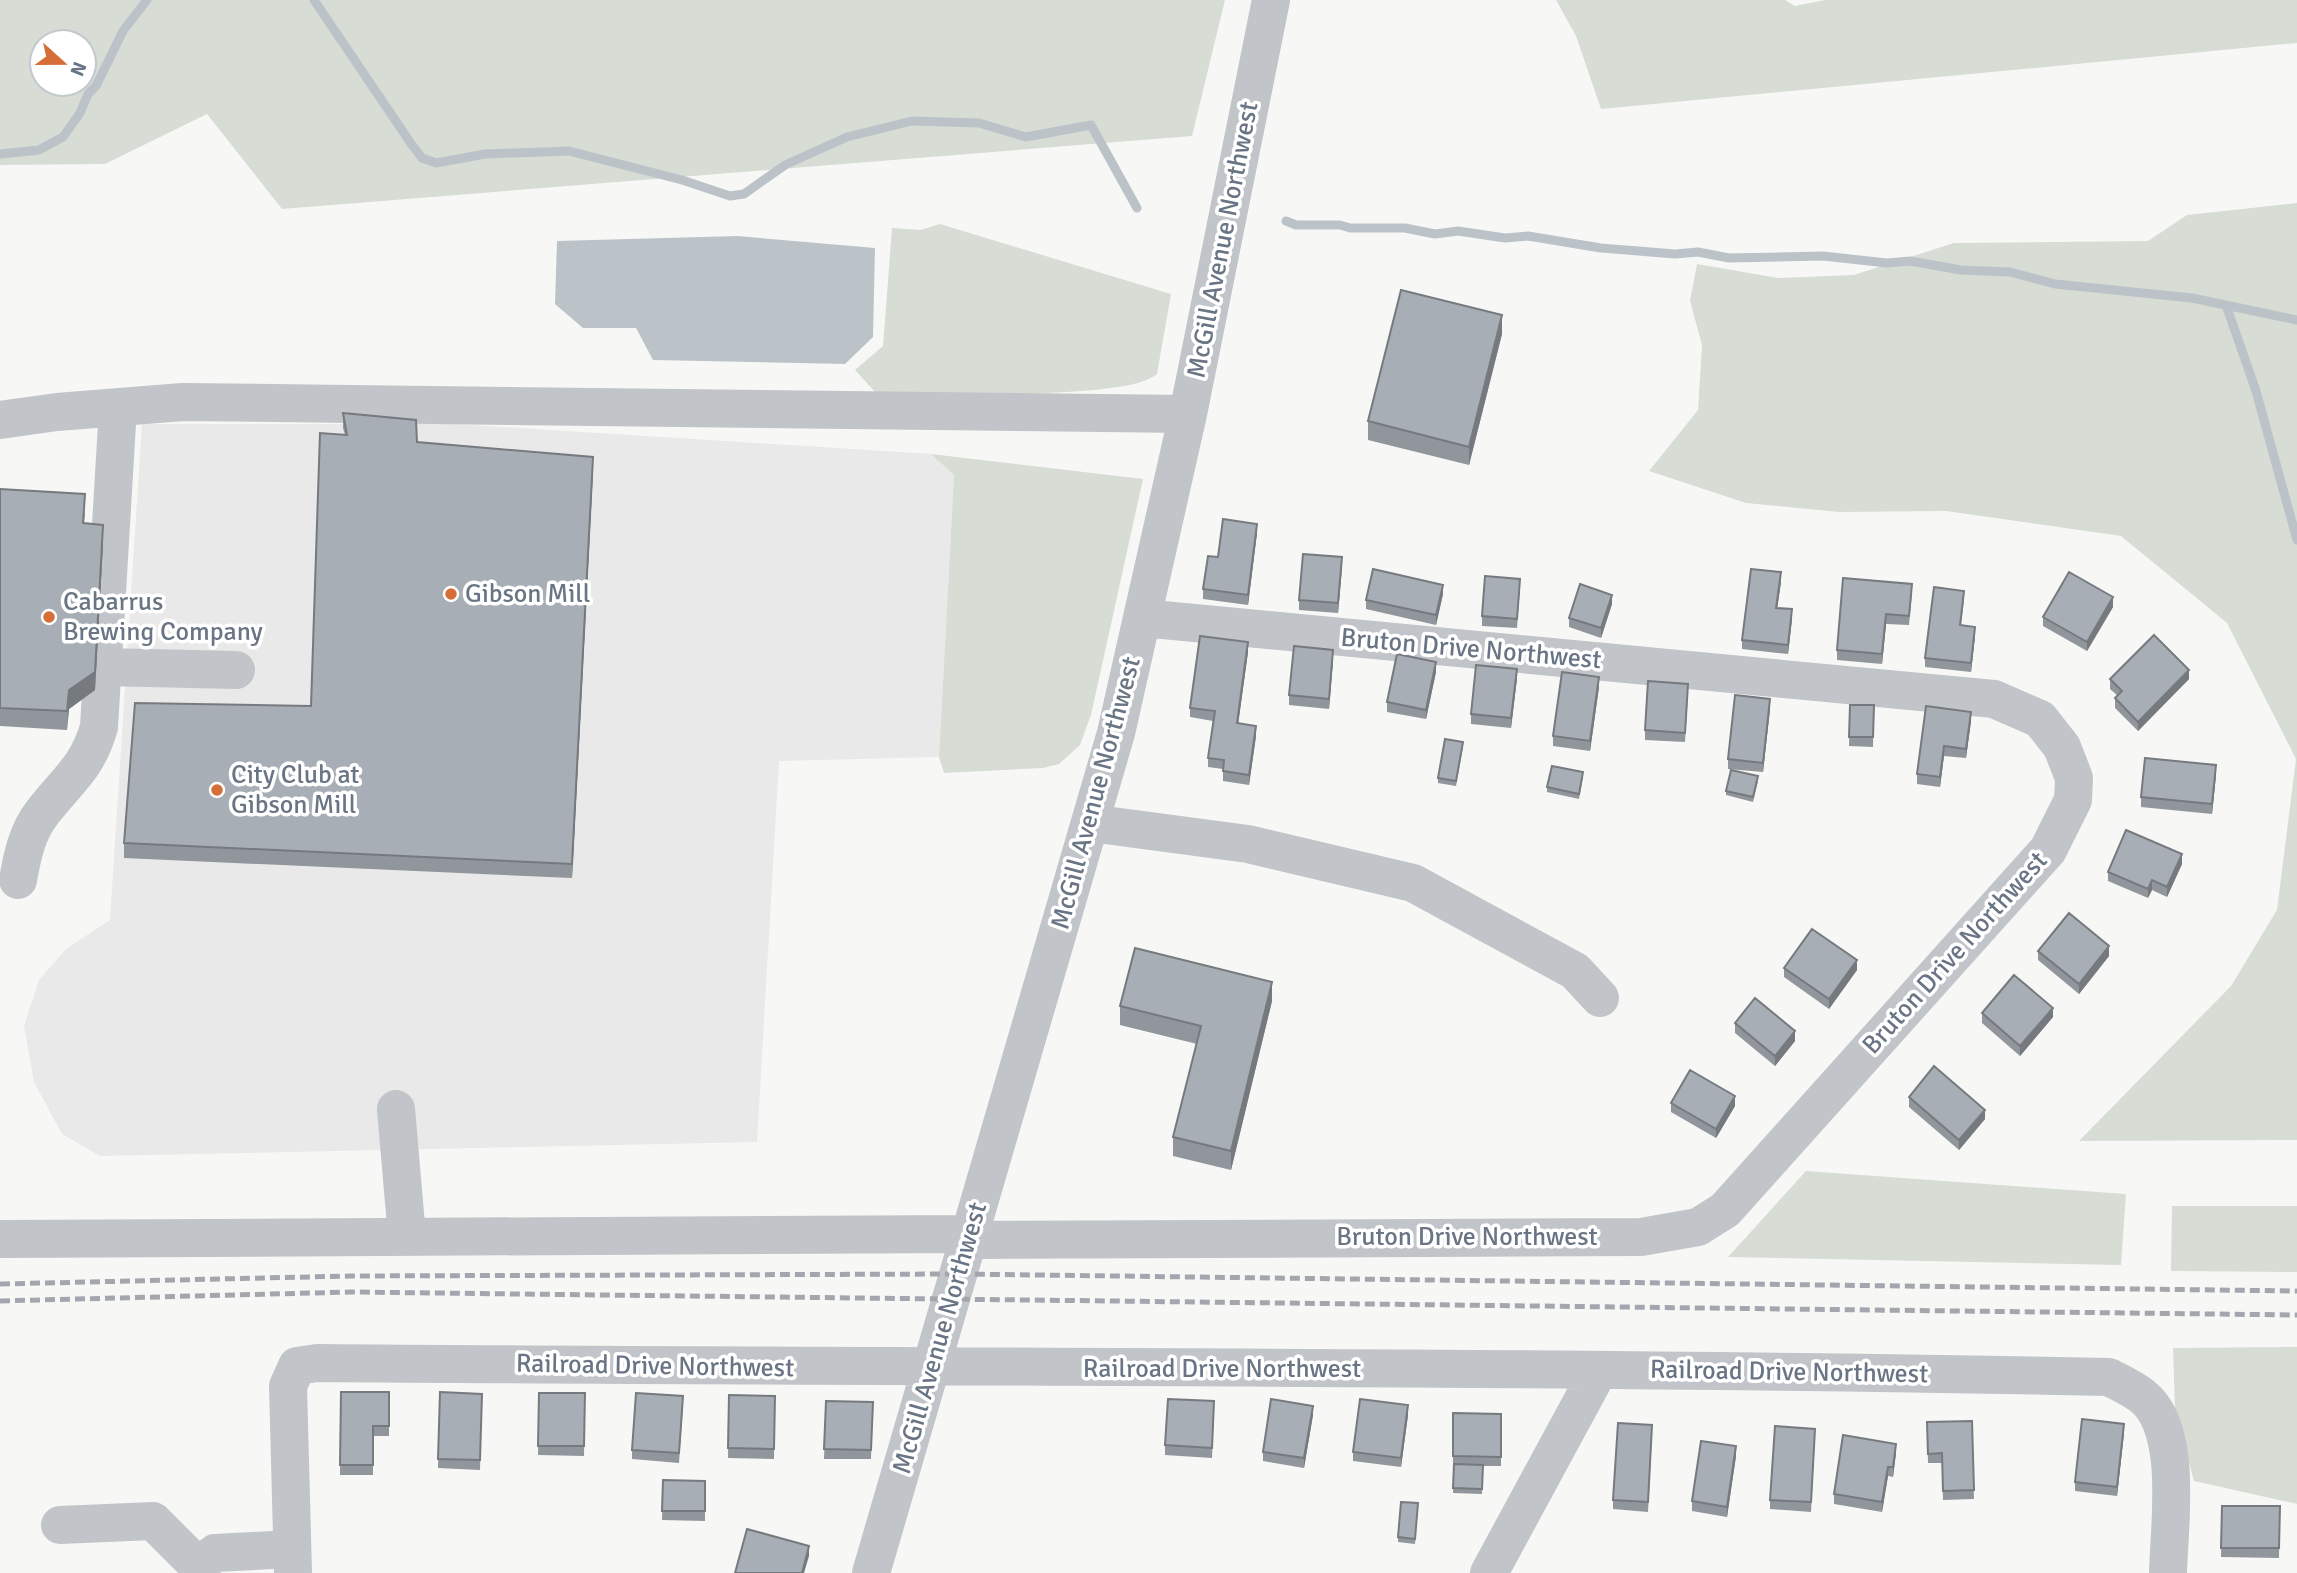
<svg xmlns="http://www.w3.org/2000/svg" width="2297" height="1573" viewBox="0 0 2297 1573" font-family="Signika,sans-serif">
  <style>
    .built { fill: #e8e9e8 }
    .green { fill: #d7dcd5; fill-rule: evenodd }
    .water { fill: #bbc3c9 }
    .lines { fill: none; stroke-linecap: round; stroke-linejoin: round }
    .stream { stroke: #bbc3c9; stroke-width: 9 }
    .minor { stroke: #c1c4c8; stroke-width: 38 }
    .rail { stroke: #a3a7ad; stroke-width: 5; stroke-dasharray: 10 5; stroke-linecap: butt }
    .wall { fill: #90969c }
    .shaded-wall { fill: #767a7f }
    .building { fill: #a8aeb5; stroke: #767a7f; stroke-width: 2 }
    .poi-dot { fill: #d66f37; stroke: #fff; stroke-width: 2.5 }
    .labels { text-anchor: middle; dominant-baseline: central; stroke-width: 7; stroke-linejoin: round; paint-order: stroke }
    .street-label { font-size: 26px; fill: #697584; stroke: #fff }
    .poi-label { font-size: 26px; fill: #697584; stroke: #fff; text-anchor: start }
  </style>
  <rect width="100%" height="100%" fill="#f7f8f5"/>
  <path class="built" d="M 142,424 L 455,424 L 931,454 L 954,475 L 939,757 L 779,761 L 757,1142 L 100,1156 L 62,1134 L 34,1082 L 24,1026 L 39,980 L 66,949 L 110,920 Z"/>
  <path class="green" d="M 0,0 L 1225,0 L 1192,136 L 282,209 L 207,114 L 105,164 L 0,165 ZM 42,42 L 84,42 L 84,84 L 42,84 Z
    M 1556,0 L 1785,0 L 1795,6 L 1825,0 L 2297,0 L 2297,43 L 1601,109 L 1576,36 Z
    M 2297,203 L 2297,1140 L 2079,1141 L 2231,986 L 2277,910 L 2296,759 L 2227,623 L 2121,536 L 1946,511 L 1839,512 L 1746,503 L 1649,471 L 1698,410 L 1702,345 L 1690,301 L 1697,264 L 1778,278 L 1854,275 L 1954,243 L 2148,241 L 2187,215 Z
    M 940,224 L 1171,294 L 1157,374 C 1129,401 926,393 877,394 L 855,370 L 883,346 L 892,228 L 920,230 Z
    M 931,454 L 1143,479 L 1091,715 L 1080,745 L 1059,764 L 1043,768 L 944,773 L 939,757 L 954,475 Z
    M 1806,1171 L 2126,1194 L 2121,1265 L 1728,1257 Z
    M 2172,1206 L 2297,1206 L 2297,1272 L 2171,1271 Z
    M 2297,1347 L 2297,1504 L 2194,1481 L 2175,1409 L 2173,1348 Z"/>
  <path class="water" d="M 737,236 L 875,248 L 873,337 L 845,364 L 653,360 L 636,328 L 583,328 L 555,304 L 557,241 Z"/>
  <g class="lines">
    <path class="stream" d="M 314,0 L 412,145 L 422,158 L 436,163 L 485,154 L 569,151 L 682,180 L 730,196 L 744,194 L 785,165 L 847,137 L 912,121 L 979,123 L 1026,137 L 1091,125 L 1137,208
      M 0,154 L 39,150 L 63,137 L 80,113 L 88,94 L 96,86 L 123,31 L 147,0
      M 1286,221 L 1296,225 L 1340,225 L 1350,228 L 1405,228 L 1435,234 L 1458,231 L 1505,238 L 1528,236 L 1601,248 L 1675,254 L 1698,252 L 1729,258 L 1823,256 L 1887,263 L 1910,261 L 1961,270 L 2010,272 L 2055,284 L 2192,298 L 2297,320
      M 2226,305 L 2256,391 L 2297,540"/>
    <path class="minor" d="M 0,420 L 57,412 L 183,402 L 1188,414
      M 103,667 L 236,670
      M 1090,823 L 1248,844 L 1413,883 L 1575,971 L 1600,998
      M 18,880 C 22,857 27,832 42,813 C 67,780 87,769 99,727 L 118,407
      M 396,1109 L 407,1237
      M 0,1239 L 970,1234
      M 969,1240 L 1641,1237 L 1698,1227 L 1725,1210 L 2048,850 L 2073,800 L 2074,778 L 2062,747 L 2040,719 L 1994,699 L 1142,618
      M 60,1525 L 153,1521 L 198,1566
      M 198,1573 L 198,1566 L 215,1553 L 292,1549
      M 293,1573 L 288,1386 L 297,1366 L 317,1363 C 914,1368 1512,1365 2109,1377 C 2120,1383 2132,1388 2142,1396 C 2184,1428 2169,1526 2168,1573
      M 871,1573 L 1116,733 L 1188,414 L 1271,0
      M 1489,1573 L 1599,1370"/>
    <path class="rail" d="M 0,1284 L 351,1276 L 958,1274 L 2297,1291
      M 0,1301 L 350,1292 L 2297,1315"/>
  </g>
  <path class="wall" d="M 1502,334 L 1469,465 L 1368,440 L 1368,421 Z
    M 343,413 L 417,442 L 593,471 L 572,878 L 124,858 L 124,843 L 311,706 L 345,435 L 343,428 Z
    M 0,489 L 85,513 L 84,524 L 103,543 L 95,690 L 69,709 L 67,730 L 0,726 Z
    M 1257,533 L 1248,605 L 1203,599 L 1203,589 L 1218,557 Z
    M 1342,567 L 1338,613 L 1299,610 L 1299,600 Z
    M 1781,582 L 1777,608 L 1792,619 L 1788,654 L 1742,649 L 1742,640 Z
    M 1520,588 L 1517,628 L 1482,626 L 1482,616 Z
    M 1912,593 L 1909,625 L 1886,624 L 1882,664 L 1837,660 L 1837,650 Z
    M 1443,594 L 1436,625 L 1366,609 L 1366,600 Z
    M 1964,600 L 1961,626 L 1975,636 L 1971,672 L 1925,667 L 1925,658 Z
    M 1612,604 L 1601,638 L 1569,627 L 1569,618 Z
    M 2113,607 L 2087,651 L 2043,626 L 2043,617 Z
    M 1248,652 L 1238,723 L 1256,736 L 1249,785 L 1223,781 L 1223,769 L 1208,767 L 1208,758 L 1213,721 L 1190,717 L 1190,708 Z
    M 1333,660 L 1329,709 L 1289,705 L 1289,695 Z
    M 1436,672 L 1426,719 L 1387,712 L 1387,702 Z
    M 1517,678 L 1511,728 L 1471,724 L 1471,714 Z
    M 2110,679 L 2189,679 L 2138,731 L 2115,708 L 2115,698 L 2118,696 L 2110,689 Z
    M 1599,687 L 1590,751 L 1553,746 L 1553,736 Z
    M 1688,694 L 1685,742 L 1645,740 L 1645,730 Z
    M 1850,705 L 1874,705 L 1873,747 L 1849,746 Z
    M 1770,709 L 1763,772 L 1728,769 L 1728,759 Z
    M 1971,712 L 1971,721 L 1966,758 L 1944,756 L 1940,787 L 1917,784 L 1917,774 Z
    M 1463,747 L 1456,786 L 1438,783 L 1438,778 Z
    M 2216,775 L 2212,814 L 2141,807 L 2141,797 Z
    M 1583,777 L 1579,799 L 1547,792 L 1547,787 Z
    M 1758,781 L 1753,802 L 1726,795 L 1726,791 Z
    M 2182,864 L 2167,897 L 2152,890 L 2148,898 L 2108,881 L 2108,872 Z
    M 2038,951 L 2109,956 L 2079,994 L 2038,960 Z
    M 1784,968 L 1857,970 L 1829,1009 L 1784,977 Z
    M 1272,1001 L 1231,1170 L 1173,1156 L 1173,1137 L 1197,1044 L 1120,1025 L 1120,1006 Z
    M 1982,1013 L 2053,1017 L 2020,1056 L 1982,1023 Z
    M 1735,1023 L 1795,1041 L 1775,1066 L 1735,1033 Z
    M 1909,1097 L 1985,1119 L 1959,1150 L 1909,1107 Z
    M 1671,1103 L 1735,1106 L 1716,1138 L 1671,1112 Z
    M 341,1392 L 389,1392 L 389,1436 L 373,1436 L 373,1475 L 340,1475 Z
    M 440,1392 L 482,1394 L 480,1470 L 438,1468 Z
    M 539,1393 L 585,1393 L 584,1456 L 538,1455 Z
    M 729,1395 L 775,1396 L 774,1459 L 728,1458 Z
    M 826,1401 L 873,1402 L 871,1459 L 824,1459 Z
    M 683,1406 L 679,1463 L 632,1459 L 632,1450 Z
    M 1214,1411 L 1212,1458 L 1165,1455 L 1165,1445 Z
    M 1453,1413 L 1501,1414 L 1501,1466 L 1483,1466 L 1482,1494 L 1453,1493 L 1454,1466 L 1453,1466 Z
    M 1313,1415 L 1304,1468 L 1263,1461 L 1263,1452 Z
    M 1408,1415 L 1401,1467 L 1353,1461 L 1353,1452 Z
    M 1972,1421 L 1974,1499 L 1943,1500 L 1942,1463 L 1928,1463 L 1927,1422 Z
    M 2124,1433 L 2117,1496 L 2075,1491 L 2075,1482 Z
    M 1652,1435 L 1648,1512 L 1613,1509 L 1613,1500 Z
    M 1815,1439 L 1811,1512 L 1770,1509 L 1770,1500 Z
    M 1896,1453 L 1893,1477 L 1888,1476 L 1882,1512 L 1834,1504 L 1834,1494 Z
    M 1736,1456 L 1727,1517 L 1692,1511 L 1692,1501 Z
    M 663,1480 L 705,1481 L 705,1521 L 662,1520 Z
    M 2222,1506 L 2280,1506 L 2279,1558 L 2221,1557 Z
    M 1418,1508 L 1415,1544 L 1398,1542 L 1398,1537 Z"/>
  <path class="shaded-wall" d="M 1502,315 L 1502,334 L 1469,465 L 1469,447 Z
    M 593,457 L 593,471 L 572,878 L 572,864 Z
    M 1257,524 L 1257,533 L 1248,605 L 1248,595 Z
    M 103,525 L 103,543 L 95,690 L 69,709 L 67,730 L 69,690 Z
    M 1342,557 L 1342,567 L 1338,613 L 1338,603 Z
    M 1781,572 L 1781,582 L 1776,617 L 1776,608 Z
    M 1443,585 L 1443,594 L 1436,625 L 1436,615 Z
    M 1612,595 L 1612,604 L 1601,638 L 1601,628 Z
    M 2113,597 L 2113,607 L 2087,651 L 2087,642 Z
    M 1792,609 L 1792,619 L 1788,654 L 1788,645 Z
    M 1886,614 L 1886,624 L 1882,664 L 1882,654 Z
    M 1975,627 L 1975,636 L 1971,672 L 1971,663 Z
    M 1248,642 L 1248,652 L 1237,733 L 1237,723 Z
    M 1333,650 L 1333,660 L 1329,709 L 1329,699 Z
    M 1436,662 L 1436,672 L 1426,719 L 1426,710 Z
    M 1517,669 L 1517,678 L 1511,728 L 1511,718 Z
    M 2189,670 L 2189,679 L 2138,731 L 2138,722 Z
    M 1599,677 L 1599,687 L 1590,751 L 1590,741 Z
    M 1770,699 L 1770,709 L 1763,772 L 1763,763 Z
    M 1971,712 L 1971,721 L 1966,758 L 1966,749 Z
    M 1256,726 L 1256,736 L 1249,785 L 1249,775 Z
    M 1944,746 L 1944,756 L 1940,787 L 1940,777 Z
    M 2216,765 L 2216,775 L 2212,814 L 2212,804 Z
    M 2182,854 L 2182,864 L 2167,897 L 2167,887 Z
    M 2152,880 L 2152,890 L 2148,898 L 2148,889 Z
    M 2109,946 L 2109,956 L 2079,994 L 2079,984 Z
    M 1857,960 L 1857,970 L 1829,1009 L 1829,999 Z
    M 1272,982 L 1272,1001 L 1231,1170 L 1231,1151 Z
    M 2053,1008 L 2053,1017 L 2020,1056 L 2020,1046 Z
    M 1795,1031 L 1795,1041 L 1775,1066 L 1775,1056 Z
    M 1735,1096 L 1735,1106 L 1716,1138 L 1716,1129 Z
    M 1985,1110 L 1985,1119 L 1959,1150 L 1959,1140 Z
    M 1408,1405 L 1408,1415 L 1401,1467 L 1401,1458 Z
    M 1313,1406 L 1313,1415 L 1304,1468 L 1304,1458 Z
    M 2124,1424 L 2124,1433 L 2117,1496 L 2117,1487 Z
    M 1896,1444 L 1896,1453 L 1893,1477 L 1893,1467 Z
    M 1736,1446 L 1736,1456 L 1727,1517 L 1727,1507 Z
    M 1888,1467 L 1888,1476 L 1882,1512 L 1882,1502 Z
    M 809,1546 L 809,1556 L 804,1573 L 802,1573 Z"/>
  <path class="building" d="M 1401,290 L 1502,315 L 1469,447 L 1368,421 Z
    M 343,413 L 416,420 L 417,442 L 593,457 L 572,864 L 124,843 L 135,703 L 311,706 L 320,433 L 347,435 Z
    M 0,489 L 85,494 L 83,523 L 103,525 L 95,672 L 69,690 L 67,711 L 0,708 Z
    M 1223,519 L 1257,524 L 1248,595 L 1203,589 L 1208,556 L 1218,557 Z
    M 1303,554 L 1342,557 L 1338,603 L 1299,600 Z
    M 1373,569 L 1443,585 L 1436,615 L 1366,600 Z
    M 1751,569 L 1781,572 L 1776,608 L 1792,609 L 1788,645 L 1742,640 Z
    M 2069,572 L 2113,597 L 2087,642 L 2043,617 Z
    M 1485,576 L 1520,579 L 1517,619 L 1482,616 Z
    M 1843,578 L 1912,584 L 1909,616 L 1886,614 L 1882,654 L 1837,650 Z
    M 1580,584 L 1612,595 L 1601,628 L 1569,618 Z
    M 1934,587 L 1964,591 L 1960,625 L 1975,627 L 1971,663 L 1925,658 Z
    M 2154,635 L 2189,670 L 2138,722 L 2115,698 L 2122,691 L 2110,679 Z
    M 1200,636 L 1248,642 L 1237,723 L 1256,726 L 1249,775 L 1223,771 L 1224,760 L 1208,758 L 1215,711 L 1190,708 Z
    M 1294,646 L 1333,650 L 1329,699 L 1289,695 Z
    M 1397,654 L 1436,662 L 1426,710 L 1387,702 Z
    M 1476,665 L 1517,669 L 1511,718 L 1471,714 Z
    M 1562,672 L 1599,677 L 1590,741 L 1553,736 Z
    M 1648,681 L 1688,684 L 1685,733 L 1645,730 Z
    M 1735,695 L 1770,699 L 1763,763 L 1728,759 Z
    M 1850,705 L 1874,705 L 1873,737 L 1849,737 Z
    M 1926,706 L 1971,712 L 1966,749 L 1944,746 L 1940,777 L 1917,774 Z
    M 1445,739 L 1463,742 L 1456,781 L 1438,778 Z
    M 2145,758 L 2216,765 L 2212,804 L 2141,797 Z
    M 1552,766 L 1583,772 L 1579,794 L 1547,787 Z
    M 1731,770 L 1758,776 L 1753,797 L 1726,791 Z
    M 2126,830 L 2182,854 L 2167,887 L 2152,880 L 2148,889 L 2108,872 Z
    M 2069,913 L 2109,946 L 2079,984 L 2038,951 Z
    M 1812,929 L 1857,960 L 1829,999 L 1784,968 Z
    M 1135,948 L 1272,982 L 1231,1151 L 1173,1137 L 1201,1026 L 1120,1006 Z
    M 2014,975 L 2053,1008 L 2020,1046 L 1982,1013 Z
    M 1755,998 L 1795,1031 L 1775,1056 L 1735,1023 Z
    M 1934,1066 L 1985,1110 L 1959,1140 L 1909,1097 Z
    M 1690,1070 L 1735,1096 L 1716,1129 L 1671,1103 Z
    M 341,1392 L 389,1392 L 389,1426 L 373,1426 L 373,1465 L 340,1465 Z
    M 440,1392 L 482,1394 L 480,1460 L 438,1459 Z
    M 539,1393 L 585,1393 L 584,1446 L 538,1446 Z
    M 636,1393 L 683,1396 L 679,1453 L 632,1450 Z
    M 729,1395 L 775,1396 L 774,1449 L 728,1448 Z
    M 1168,1399 L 1214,1401 L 1212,1448 L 1165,1445 Z
    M 1271,1399 L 1313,1406 L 1304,1458 L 1263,1452 Z
    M 1360,1399 L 1408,1405 L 1401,1458 L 1353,1452 Z
    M 826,1401 L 873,1402 L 871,1450 L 824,1449 Z
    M 1453,1413 L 1501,1414 L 1501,1457 L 1453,1456 Z
    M 2082,1419 L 2124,1424 L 2117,1487 L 2075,1482 Z
    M 1972,1421 L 1974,1490 L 1943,1491 L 1942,1453 L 1928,1454 L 1927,1422 Z
    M 1618,1423 L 1652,1425 L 1648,1502 L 1613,1500 Z
    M 1775,1426 L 1815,1429 L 1811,1502 L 1770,1500 Z
    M 1843,1435 L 1896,1444 L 1893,1467 L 1888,1467 L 1882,1502 L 1834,1494 Z
    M 1701,1441 L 1736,1446 L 1727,1507 L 1692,1501 Z
    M 1454,1464 L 1483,1465 L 1482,1489 L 1453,1488 Z
    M 663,1480 L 705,1481 L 705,1511 L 662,1511 Z
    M 1401,1502 L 1418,1503 L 1415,1539 L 1398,1537 Z
    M 2222,1506 L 2280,1506 L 2279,1548 L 2221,1548 Z
    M 747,1529 L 809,1546 L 802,1573 L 735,1573 Z"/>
  <g class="poi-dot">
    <circle cx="451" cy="594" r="7"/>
    <circle cx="49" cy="617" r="7"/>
    <circle cx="217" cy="790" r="7"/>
  </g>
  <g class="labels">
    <g class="street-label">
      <text transform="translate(1223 240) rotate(-79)">McGill Avenue Northwest</text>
      <text transform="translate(1471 649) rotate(5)">Bruton Drive Northwest</text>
      <text transform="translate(1096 793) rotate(-75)">McGill Avenue Northwest</text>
      <text transform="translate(1955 953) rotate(-48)">Bruton Drive Northwest</text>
      <text x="1467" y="1237">Bruton Drive Northwest</text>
      <text transform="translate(940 1338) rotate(-74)">McGill Avenue Northwest</text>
      <text transform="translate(655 1366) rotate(1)">Railroad Drive Northwest</text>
      <text x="1222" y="1369">Railroad Drive Northwest</text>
      <text transform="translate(1789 1372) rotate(1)">Railroad Drive Northwest</text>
    </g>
    <g class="poi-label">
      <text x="465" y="594">Gibson Mill</text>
      <text x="63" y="602">Cabarrus<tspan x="63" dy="30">Brewing Company</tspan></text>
      <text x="231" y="775">City Club at<tspan x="231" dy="30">Gibson Mill</tspan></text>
    </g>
  </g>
  <g transform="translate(63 63) rotate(111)"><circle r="33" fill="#ffffff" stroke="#c3c8ce" stroke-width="2"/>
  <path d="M0-5L12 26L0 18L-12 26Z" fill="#d66f37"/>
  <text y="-10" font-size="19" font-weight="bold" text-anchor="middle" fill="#697584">N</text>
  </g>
</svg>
